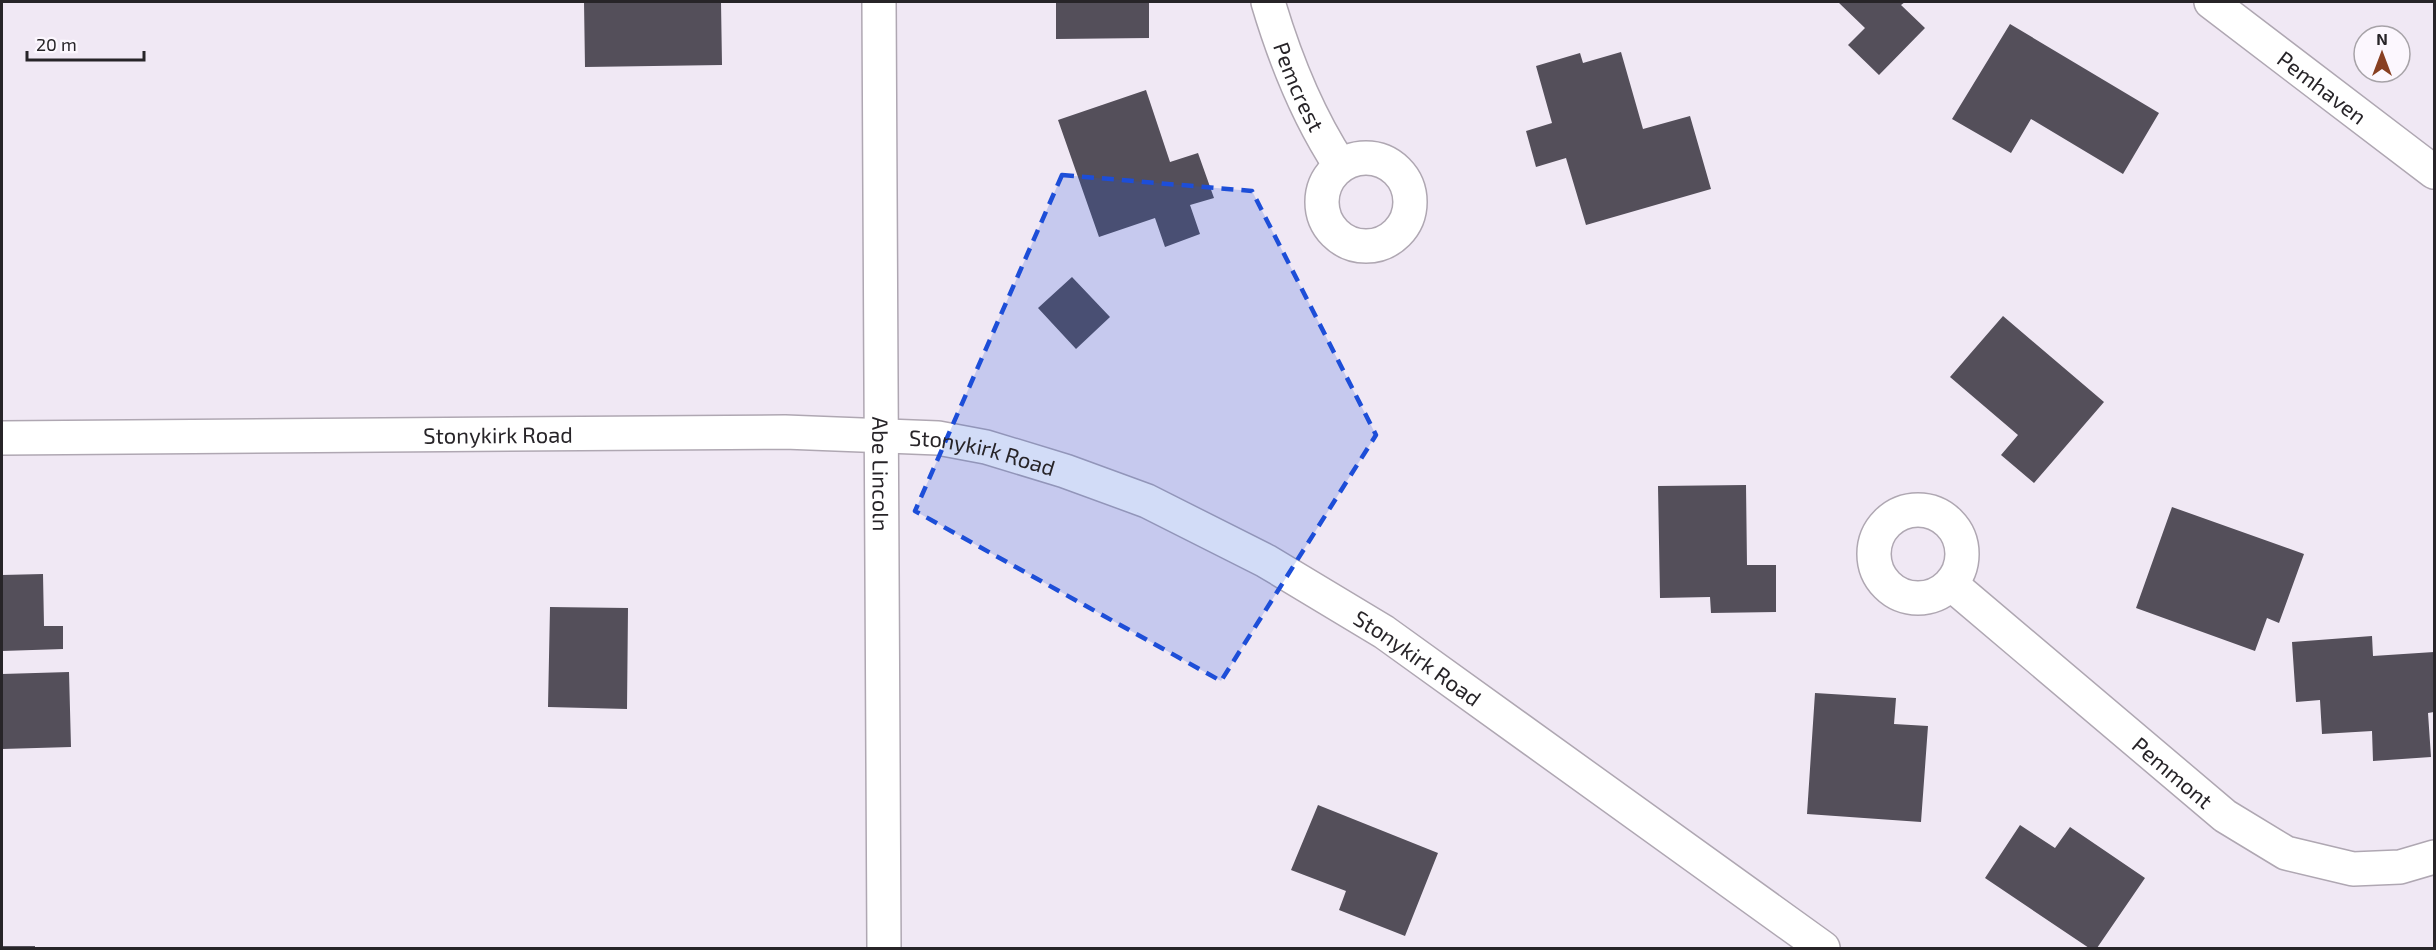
<svg xmlns="http://www.w3.org/2000/svg" width="2436" height="950" viewBox="0 0 2436 950" font-family="'Exo 2',sans-serif">
  <style>
    .building { fill: #544f5a }
    .lines { fill: none; stroke-linecap: round; stroke-linejoin: round }
    .minor-casing { stroke: #afa7b2; stroke-width: 36 }
    .tertiary-casing { stroke: #afa7b2; stroke-width: 36 }
    .minor { stroke: #fff; stroke-width: 33 }
    .tertiary { stroke: #fff; stroke-width: 33 }
    .marked { fill: #1d4ed8; fill-opacity: 0.2; stroke: #1d4ed8; stroke-width: 4.5; stroke-dasharray: 12 8; stroke-linejoin: round }
    .labels { text-anchor: middle; dominant-baseline: central; stroke-width: 6; stroke-linejoin: round; paint-order: stroke }
    .street-label { font-size: 22px; fill: #272428; stroke: #fcf7fe }
  </style>
  <rect width="100%" height="100%" fill="#f0e8f4"/>
  <path class="building" d="M 584,2 L 721,2 L 722,65 L 585,67 Z
    M 1056,2 L 1149,2 L 1149,38 L 1056,39 Z
    M 1838,2 L 1905,2 L 1901,5 L 1925,28 L 1879,75 L 1848,45 L 1865,28 Z
    M 2010,24 L 2159,113 L 2123,174 L 2031,119 L 2011,153 L 1952,119 Z
    M 1621,52 L 1643,129 L 1690,116 L 1711,189 L 1586,225 L 1566,158 L 1536,167 L 1526,131 L 1552,123 L 1536,66 L 1580,53 L 1583,63 Z
    M 1146,90 L 1170,162 L 1198,153 L 1214,198 L 1190,205 L 1200,234 L 1165,247 L 1155,218 L 1099,237 L 1058,120 Z
    M 1072,277 L 1110,317 L 1076,349 L 1038,308 Z
    M 2003,316 L 2104,402 L 2034,483 L 2001,455 L 2018,435 L 1950,377 Z
    M 1746,485 L 1747,565 L 1776,565 L 1776,612 L 1711,613 L 1710,597 L 1660,598 L 1658,486 Z
    M 2172,507 L 2304,554 L 2279,623 L 2267,618 L 2255,651 L 2136,608 Z
    M 43,574 L 44,626 L 63,626 L 63,649 L 2,651 L 2,575 Z
    M 550,607 L 628,608 L 627,709 L 548,707 Z
    M 2372,636 L 2373,656 L 2434,652 L 2434,712 L 2428,713 L 2431,757 L 2373,761 L 2372,731 L 2322,734 L 2320,700 L 2296,702 L 2292,642 Z
    M 69,672 L 71,747 L 2,749 L 2,674 Z
    M 1815,693 L 1896,698 L 1894,724 L 1928,726 L 1921,822 L 1807,814 Z
    M 1318,805 L 1438,853 L 1405,936 L 1339,910 L 1346,891 L 1291,870 Z
    M 2020,825 L 2055,848 L 2070,827 L 2145,878 L 2097,948 L 2089,948 L 1985,878 Z
    M 2,946 L 35,946 L 35,948 L 2,948 Z"/>
  <g class="lines">
    <defs>
      <g id="minor">
        <path id="s1" d="M 1268,2 C 1285,59 1307,115 1340,165"/>
        <path id="s2" d="M 2211,2 L 2434,172"/>
        <circle cx="1366" cy="202" r="44"/>
        <path id="s3" d="M 2,438 L 785,432 L 938,438 L 986,447 L 1065,471 L 1147,501 L 1266,561 L 1384,632 L 1823,948"/>
        <circle cx="1918" cy="554" r="44"/>
        <path id="s4" d="M 1951,584 L 2225,816 L 2286,853 L 2353,869 L 2400,867 L 2434,857"/>
      </g>
      <g id="tertiary">
        <path id="s5" d="M 879,2 L 884,948"/>
      </g>
    </defs>
    <use href="#minor" class="minor-casing"/>
    <use href="#tertiary" class="tertiary-casing"/>
    <use href="#minor" class="minor"/>
    <use href="#tertiary" class="tertiary"/>
  </g>
  <path class="marked" d="M 1062,175 L 1252,191 L 1376,435 L 1221,681 L 915,511 Z"/>
  <g class="labels">
    <g class="street-label">
      <text stroke="none"><textPath href="#s1" startOffset="90">Pemcrest</textPath></text>
      <text stroke="none"><textPath href="#s2" startOffset="140">Pemhaven</textPath></text>
      <text stroke="none"><textPath href="#s3" startOffset="496">Stonykirk Road</textPath></text>
      <text stroke="none"><textPath href="#s3" startOffset="982">Stonykirk Road</textPath></text>
      <text stroke="none"><textPath href="#s5" startOffset="472">Abe Lincoln</textPath></text>
      <text stroke="none"><textPath href="#s3" startOffset="1468">Stonykirk Road</textPath></text>
      <text stroke="none"><textPath href="#s4" startOffset="291">Pemmont</textPath></text>
    </g>
  </g>
  <rect width="2436" height="950" fill="none" stroke="#272428" stroke-width="6"/>
  <g transform="translate(2382 54)"><circle r="28" fill="#fcf7fe" stroke="#a7a3a8" stroke-width="1.5"/>
  <path d="M0-4.5L10 22L0 15L-10 22Z" fill="#883f22"/>
  <text y="-9" font-size="16" font-weight="bold" text-anchor="middle" fill="#272428">N</text>
  </g>
  <path d="M27 51v9h117v-9" fill="none" stroke="#272428" stroke-width="3"/>
  <text x="36" y="51" font-size="18" fill="#272428" stroke="#fcf7fe" stroke-width="4.5" paint-order="stroke">20 m</text>
</svg>
